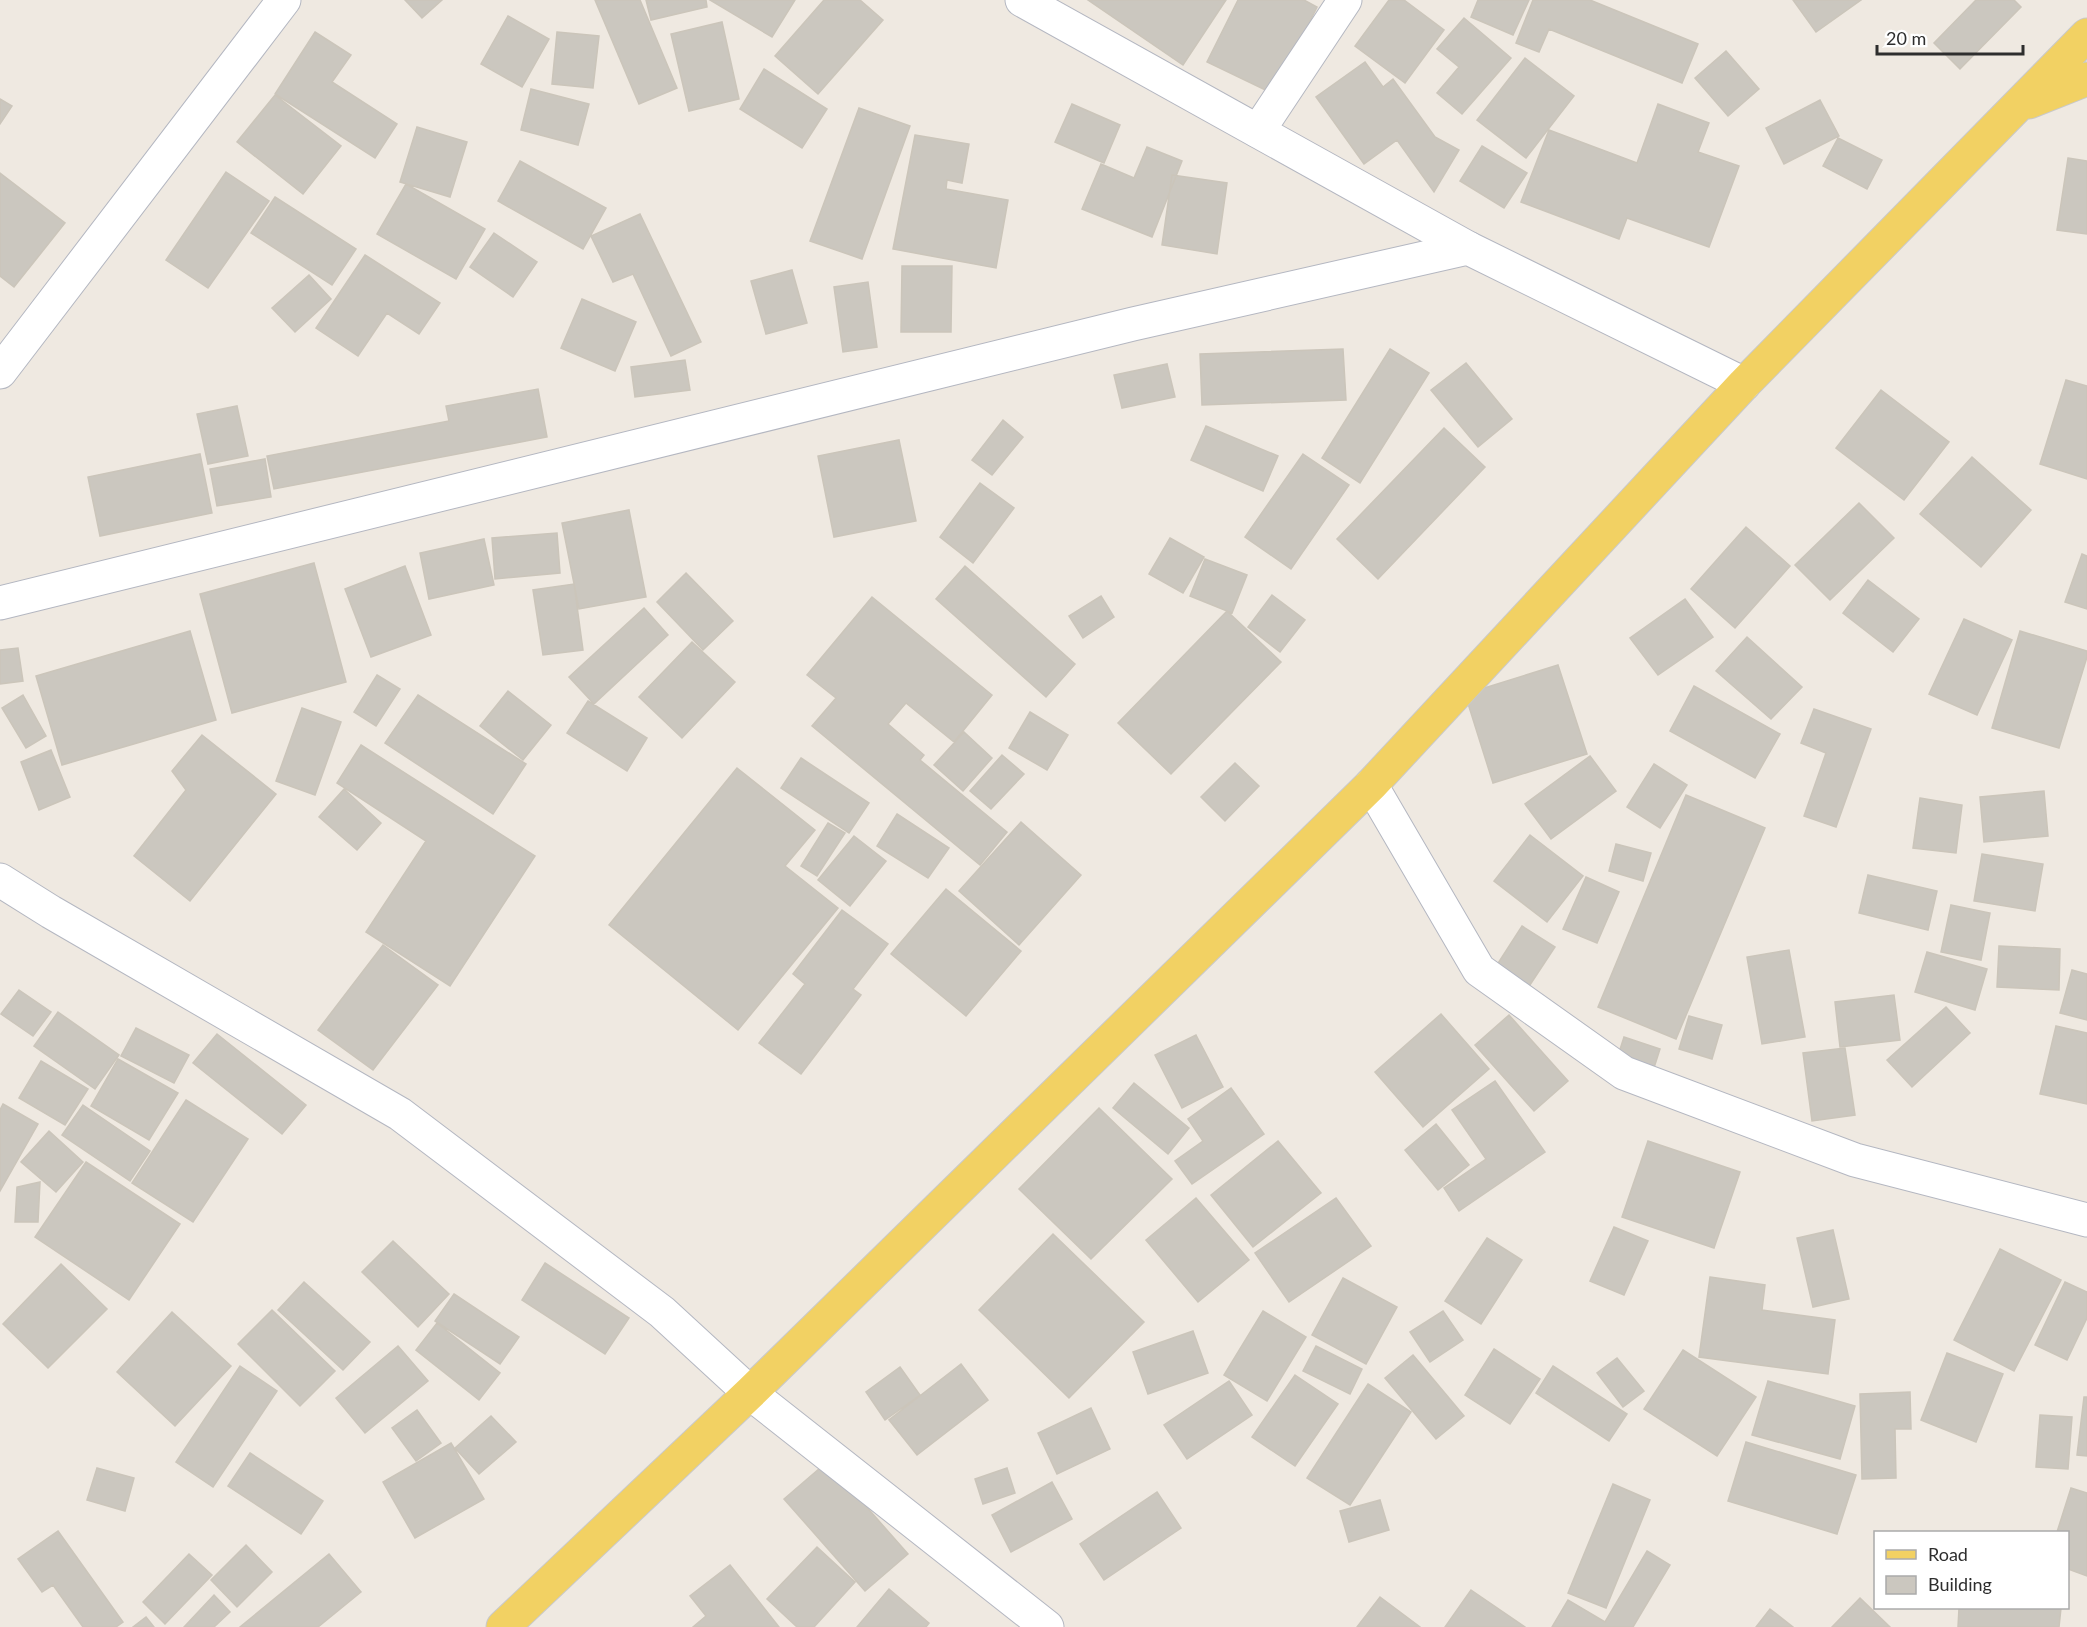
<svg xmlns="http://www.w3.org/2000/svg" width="2087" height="1627" viewBox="0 0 2087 1627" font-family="Lato,sans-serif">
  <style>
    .building { fill: #cbc7bf; stroke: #cbc5ba; stroke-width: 1.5 }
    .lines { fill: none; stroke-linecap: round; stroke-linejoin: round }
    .minor-casing { stroke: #b4b7c1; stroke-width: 35 }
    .tertiary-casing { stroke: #b4b7c1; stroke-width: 35 }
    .secondary-casing { stroke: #b4b7c1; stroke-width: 35 }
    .primary-casing { stroke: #c9c9c9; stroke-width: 35 }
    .minor { stroke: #fff; stroke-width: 33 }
    .tertiary { stroke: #fff; stroke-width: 33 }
    .secondary { stroke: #fff; stroke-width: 33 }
    .primary { stroke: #f2d163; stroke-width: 33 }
  </style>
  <rect width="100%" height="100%" fill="#efe9e1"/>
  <path class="building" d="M 405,0 L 442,0 L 422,18 Z
    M 595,0 L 640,0 L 677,88 L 639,104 Z
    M 646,0 L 706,0 L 707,7 L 651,20 Z
    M 710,0 L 795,0 L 772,37 Z
    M 824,0 L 860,0 L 883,20 L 818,94 L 775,56 Z
    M 1088,0 L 1226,0 L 1183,65 Z
    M 1238,0 L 1304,0 L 1317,7 L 1274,94 L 1207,62 Z
    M 1389,0 L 1404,0 L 1444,30 L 1405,83 L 1355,46 Z
    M 1478,0 L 1529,0 L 1513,35 L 1471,17 Z
    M 1533,0 L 1590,0 L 1698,44 L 1682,83 L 1549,29 L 1539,52 L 1516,43 Z
    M 1793,0 L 1861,0 L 1816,32 Z
    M 1976,0 L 2014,0 L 2021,7 L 1960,69 L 1934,43 Z
    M 508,16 L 549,39 L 522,87 L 481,64 Z
    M 1464,18 L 1511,58 L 1462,114 L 1437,93 L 1459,67 L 1437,49 Z
    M 722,22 L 739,99 L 689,111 L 671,34 Z
    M 315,32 L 351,55 L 332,82 L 397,124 L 375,158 L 275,94 Z
    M 557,32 L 599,36 L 593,88 L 552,84 Z
    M 1726,51 L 1759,89 L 1728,116 L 1695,78 Z
    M 1525,58 L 1574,96 L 1526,158 L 1477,120 Z
    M 1365,62 L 1383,87 L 1393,79 L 1435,137 L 1459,150 L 1434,192 L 1397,140 L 1364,164 L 1316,97 Z
    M 764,69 L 827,109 L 802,148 L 740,109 Z
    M 531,89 L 589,104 L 578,145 L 521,130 Z
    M 275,95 L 341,146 L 303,194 L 237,142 Z
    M 0,99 L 12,106 L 0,124 Z
    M 1820,100 L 1839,136 L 1784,164 L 1766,128 Z
    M 1072,104 L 1120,125 L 1104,163 L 1055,142 Z
    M 1658,104 L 1709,123 L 1698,152 L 1739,166 L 1709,247 L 1627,218 L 1619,239 L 1521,202 L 1549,130 L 1637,163 Z
    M 859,108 L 910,126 L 862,259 L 810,241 Z
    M 417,127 L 467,142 L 450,197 L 400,182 Z
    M 915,135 L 969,144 L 962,183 L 947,180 L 946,189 L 1008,200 L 996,268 L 893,249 Z
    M 1838,138 L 1882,160 L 1867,189 L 1823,166 Z
    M 1482,146 L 1527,173 L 1504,208 L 1460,181 Z
    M 1147,147 L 1182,161 L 1152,237 L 1082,209 L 1101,164 L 1134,178 Z
    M 2068,158 L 2087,161 L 2087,234 L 2057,230 Z
    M 520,161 L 606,208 L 583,249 L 498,201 Z
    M 226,172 L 269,201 L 208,288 L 166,260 Z
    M 0,173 L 65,223 L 14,287 L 0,276 Z
    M 1172,175 L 1227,183 L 1217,254 L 1162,245 Z
    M 406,184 L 485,229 L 456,279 L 377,234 Z
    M 275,197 L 356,249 L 332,285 L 251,233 Z
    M 640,214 L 701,342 L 671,356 L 633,274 L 613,282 L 591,236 Z
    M 494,233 L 537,262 L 513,297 L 470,267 Z
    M 365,255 L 440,303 L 419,334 L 387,313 L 358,356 L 316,328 Z
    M 902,266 L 952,266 L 951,332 L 901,332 Z
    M 792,270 L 807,323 L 766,334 L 751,281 Z
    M 309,275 L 331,299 L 295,332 L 272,308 Z
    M 868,282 L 877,347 L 843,352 L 834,287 Z
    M 582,299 L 636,322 L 615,371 L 561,348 Z
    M 1343,349 L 1346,400 L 1202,405 L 1200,354 Z
    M 1390,349 L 1429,373 L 1360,483 L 1322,458 Z
    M 685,360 L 690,390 L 635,397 L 631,367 Z
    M 1466,363 L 1512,419 L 1478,447 L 1431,390 Z
    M 1167,364 L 1175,397 L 1122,408 L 1114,375 Z
    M 2066,380 L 2087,386 L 2087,479 L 2040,464 Z
    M 538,389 L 547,437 L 274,489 L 267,456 L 449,421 L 446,406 Z
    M 1881,390 L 1949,442 L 1904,500 L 1836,448 Z
    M 237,406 L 248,456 L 208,464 L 197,414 Z
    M 1003,420 L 1023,437 L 992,475 L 972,460 Z
    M 1206,426 L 1278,456 L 1263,491 L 1191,460 Z
    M 1444,428 L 1485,467 L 1378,579 L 1337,539 Z
    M 899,440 L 916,521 L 834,537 L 818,456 Z
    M 200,454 L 212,513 L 100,536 L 88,477 Z
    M 1303,454 L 1349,485 L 1291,569 L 1245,537 Z
    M 1972,457 L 2031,510 L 1981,567 L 1920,514 Z
    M 265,459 L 271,497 L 217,506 L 210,469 Z
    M 980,483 L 1014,508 L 973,563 L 940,537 Z
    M 1859,503 L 1894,538 L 1830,600 L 1795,565 Z
    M 629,510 L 646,597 L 579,609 L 562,523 Z
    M 1746,527 L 1790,566 L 1735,628 L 1691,589 Z
    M 557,533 L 560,573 L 495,579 L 492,538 Z
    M 1170,538 L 1204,557 L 1183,593 L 1149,574 Z
    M 484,539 L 494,585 L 429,599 L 420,553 Z
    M 2082,554 L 2087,556 L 2087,609 L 2065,602 Z
    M 1205,559 L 1247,575 L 1232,613 L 1190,596 Z
    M 314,563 L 346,682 L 232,713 L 200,594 Z
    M 405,566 L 431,635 L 371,657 L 345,589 Z
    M 965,566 L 1075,664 L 1046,697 L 936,599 Z
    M 686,573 L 733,621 L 703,650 L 657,602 Z
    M 1868,580 L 1919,619 L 1893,652 L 1843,613 Z
    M 574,584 L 583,650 L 543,655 L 533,590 Z
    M 1272,595 L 1305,620 L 1280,652 L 1248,627 Z
    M 1101,596 L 1114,617 L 1083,638 L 1069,616 Z
    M 872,597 L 992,695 L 954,742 L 906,703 L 888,724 L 924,755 L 920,760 L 1007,832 L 980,865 L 812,726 L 836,698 L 807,675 Z
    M 1685,599 L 1713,637 L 1658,675 L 1630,638 Z
    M 644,608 L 668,635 L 594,704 L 569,677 Z
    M 1227,611 L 1281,662 L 1171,774 L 1118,723 Z
    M 1964,619 L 2012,640 L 1977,715 L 1929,694 Z
    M 190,631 L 216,720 L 62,765 L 36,676 Z
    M 2020,631 L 2087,651 L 2087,657 L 2059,748 L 1992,728 Z
    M 1747,637 L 1802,687 L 1771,719 L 1716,671 Z
    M 692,642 L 735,682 L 682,738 L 639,697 Z
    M 18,648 L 23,681 L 0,684 L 0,650 Z
    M 1558,665 L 1587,754 L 1493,783 L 1465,694 Z
    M 377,675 L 400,689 L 376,726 L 354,712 Z
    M 1694,686 L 1780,734 L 1755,778 L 1670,731 Z
    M 508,691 L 551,725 L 523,760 L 480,726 Z
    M 23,695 L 46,736 L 26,748 L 2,708 Z
    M 418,695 L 526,764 L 493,814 L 385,743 Z
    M 588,701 L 647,738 L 627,771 L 567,733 Z
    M 302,708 L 341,722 L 315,795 L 276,781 Z
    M 1814,709 L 1871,729 L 1836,827 L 1804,816 L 1826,753 L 1801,743 Z
    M 1030,712 L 1068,735 L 1047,770 L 1009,748 Z
    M 964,732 L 992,758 L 963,791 L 934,765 Z
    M 202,735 L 276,794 L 190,901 L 134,856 L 186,790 L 172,771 Z
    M 361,745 L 535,856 L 450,986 L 366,932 L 426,841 L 337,783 Z
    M 51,750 L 70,797 L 39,810 L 21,762 Z
    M 1002,755 L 1024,774 L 991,809 L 970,791 Z
    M 1590,756 L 1616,791 L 1551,839 L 1525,804 Z
    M 801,758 L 869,803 L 849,833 L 781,788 Z
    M 1235,763 L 1259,786 L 1225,821 L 1201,797 Z
    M 1654,764 L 1687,785 L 1660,828 L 1627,807 Z
    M 737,768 L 815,830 L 785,866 L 838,908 L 738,1030 L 609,925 Z
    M 344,789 L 381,823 L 357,850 L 319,817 Z
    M 2044,791 L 2048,836 L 1984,842 L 1980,797 Z
    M 1686,795 L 1765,828 L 1676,1039 L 1598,1007 Z
    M 1920,798 L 1962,805 L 1956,853 L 1913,848 Z
    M 897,814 L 949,848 L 928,878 L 877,846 Z
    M 1021,822 L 1081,875 L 1019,945 L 959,891 Z
    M 828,823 L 845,833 L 817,876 L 801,866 Z
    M 1530,835 L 1583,876 L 1547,922 L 1494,881 Z
    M 854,836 L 886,861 L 850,906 L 818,880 Z
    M 1616,844 L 1651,853 L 1643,881 L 1609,871 Z
    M 1982,854 L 2043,864 L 2035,911 L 1974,901 Z
    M 1868,875 L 1937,891 L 1928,930 L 1859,913 Z
    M 1586,877 L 1619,892 L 1597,943 L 1563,929 Z
    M 946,889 L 1021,951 L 966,1016 L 891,954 Z
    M 1951,905 L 1990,913 L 1981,960 L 1941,952 Z
    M 842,910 L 888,944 L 853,989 L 861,995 L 801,1074 L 759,1043 L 805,984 L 793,974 Z
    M 1522,926 L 1555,947 L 1526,991 L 1493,971 Z
    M 383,945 L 438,985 L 373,1070 L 318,1030 Z
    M 1999,946 L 2060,949 L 2059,990 L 1997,987 Z
    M 1789,950 L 1805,1037 L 1762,1044 L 1747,957 Z
    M 1927,952 L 1987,969 L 1975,1010 L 1915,992 Z
    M 2072,970 L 2087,974 L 2087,1020 L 2060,1013 Z
    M 19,990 L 51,1012 L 33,1036 L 1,1014 Z
    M 1894,995 L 1900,1040 L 1840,1047 L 1835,1002 Z
    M 1946,1007 L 1970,1033 L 1912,1087 L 1887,1060 Z
    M 58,1012 L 119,1055 L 95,1089 L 34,1046 Z
    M 1441,1014 L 1489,1069 L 1423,1127 L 1375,1072 Z
    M 1509,1015 L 1568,1081 L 1534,1111 L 1475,1045 Z
    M 1689,1016 L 1722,1025 L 1712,1059 L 1679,1049 Z
    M 2056,1026 L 2087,1033 L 2087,1104 L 2040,1094 Z
    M 136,1028 L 189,1055 L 174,1083 L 121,1056 Z
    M 217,1034 L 306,1105 L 282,1134 L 193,1063 Z
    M 1196,1035 L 1223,1087 L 1182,1108 L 1155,1055 Z
    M 1624,1037 L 1660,1049 L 1652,1074 L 1616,1062 Z
    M 1845,1048 L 1855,1115 L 1812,1121 L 1803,1053 Z
    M 118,1059 L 178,1093 L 149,1140 L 91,1106 Z
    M 41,1061 L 88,1089 L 65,1125 L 19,1098 Z
    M 1495,1081 L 1545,1152 L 1459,1211 L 1444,1188 L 1486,1159 L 1452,1110 Z
    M 1134,1083 L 1189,1128 L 1168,1154 L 1113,1108 Z
    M 1231,1088 L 1264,1134 L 1192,1184 L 1175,1161 L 1203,1141 L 1188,1119 Z
    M 186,1100 L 248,1139 L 193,1222 L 132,1183 Z
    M 3,1104 L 38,1124 L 0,1191 L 0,1110 Z
    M 83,1105 L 150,1151 L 130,1181 L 62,1135 Z
    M 1099,1108 L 1172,1179 L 1091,1259 L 1019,1189 Z
    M 1436,1124 L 1469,1165 L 1438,1190 L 1405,1150 Z
    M 49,1131 L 83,1162 L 56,1192 L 21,1162 Z
    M 1278,1141 L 1321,1193 L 1253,1247 L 1211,1195 Z
    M 1648,1141 L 1740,1172 L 1714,1248 L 1622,1217 Z
    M 86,1162 L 180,1224 L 129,1300 L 35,1237 Z
    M 40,1182 L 38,1222 L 15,1222 L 17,1187 Z
    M 1196,1198 L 1249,1260 L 1198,1302 L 1146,1240 Z
    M 1336,1198 L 1371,1246 L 1289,1302 L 1255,1253 Z
    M 1614,1227 L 1648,1241 L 1624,1295 L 1590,1281 Z
    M 1833,1230 L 1849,1299 L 1813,1307 L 1797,1238 Z
    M 1053,1234 L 1144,1322 L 1069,1398 L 979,1310 Z
    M 1487,1238 L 1522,1260 L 1481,1324 L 1445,1301 Z
    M 393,1241 L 449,1294 L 418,1327 L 362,1272 Z
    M 2000,1249 L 2061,1280 L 2014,1371 L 1954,1340 Z
    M 545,1263 L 629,1318 L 605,1354 L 522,1300 Z
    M 61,1264 L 107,1309 L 48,1368 L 3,1324 Z
    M 1710,1277 L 1765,1285 L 1762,1310 L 1835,1320 L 1828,1374 L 1699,1357 Z
    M 1343,1278 L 1397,1307 L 1366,1364 L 1312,1335 Z
    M 304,1282 L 370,1342 L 343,1370 L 278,1310 Z
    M 2065,1282 L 2087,1292 L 2087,1318 L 2067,1360 L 2035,1345 Z
    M 454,1294 L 519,1337 L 500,1364 L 435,1321 Z
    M 272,1310 L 335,1371 L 300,1406 L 238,1344 Z
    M 1263,1311 L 1306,1337 L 1267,1401 L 1224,1375 Z
    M 1443,1311 L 1463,1340 L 1430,1362 L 1410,1332 Z
    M 172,1312 L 231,1366 L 175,1426 L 117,1372 Z
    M 437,1323 L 500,1373 L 479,1400 L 416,1350 Z
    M 1193,1331 L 1208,1373 L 1148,1394 L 1133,1352 Z
    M 398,1346 L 428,1381 L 365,1433 L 336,1398 Z
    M 1316,1346 L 1362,1369 L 1350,1394 L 1303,1371 Z
    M 1494,1349 L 1540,1379 L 1510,1424 L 1465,1395 Z
    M 1683,1350 L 1756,1397 L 1717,1456 L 1644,1409 Z
    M 1947,1353 L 2003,1374 L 1976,1442 L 1921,1420 Z
    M 1413,1355 L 1464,1416 L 1436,1439 L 1385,1378 Z
    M 1617,1358 L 1644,1391 L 1623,1407 L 1597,1373 Z
    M 961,1364 L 988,1400 L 917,1455 L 889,1420 Z
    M 240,1366 L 277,1391 L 213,1487 L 176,1462 Z
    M 1553,1366 L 1627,1414 L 1609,1441 L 1536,1393 Z
    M 900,1367 L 920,1395 L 885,1420 L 866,1392 Z
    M 1295,1375 L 1338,1404 L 1295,1466 L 1252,1437 Z
    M 1229,1381 L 1252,1415 L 1187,1459 L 1164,1425 Z
    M 1768,1381 L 1855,1406 L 1840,1459 L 1752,1435 Z
    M 1368,1384 L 1411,1412 L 1350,1505 L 1307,1478 Z
    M 1910,1392 L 1911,1429 L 1895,1429 L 1896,1478 L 1862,1479 L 1860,1394 Z
    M 2084,1397 L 2087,1397 L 2087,1456 L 2077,1455 Z
    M 1091,1408 L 1110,1449 L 1057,1474 L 1038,1433 Z
    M 417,1410 L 441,1443 L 416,1461 L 392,1428 Z
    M 2040,1415 L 2072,1417 L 2068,1469 L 2036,1467 Z
    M 491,1416 L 516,1442 L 479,1474 L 455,1448 Z
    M 1746,1442 L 1856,1475 L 1837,1534 L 1728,1501 Z
    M 451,1443 L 484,1499 L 415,1538 L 383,1482 Z
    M 250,1453 L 323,1501 L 301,1534 L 228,1486 Z
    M 827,1462 L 908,1554 L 865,1591 L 784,1499 Z
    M 97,1468 L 134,1478 L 125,1511 L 87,1500 Z
    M 1007,1468 L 1015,1493 L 983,1504 L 975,1479 Z
    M 1052,1482 L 1072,1519 L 1011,1552 L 992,1515 Z
    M 1613,1484 L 1650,1500 L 1606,1608 L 1568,1593 Z
    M 2071,1488 L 2087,1493 L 2087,1576 L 2068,1569 L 2068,1532 L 2057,1532 Z
    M 1157,1492 L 1181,1528 L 1104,1580 L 1080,1544 Z
    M 1380,1500 L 1389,1530 L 1349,1542 L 1340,1511 Z
    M 58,1531 L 123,1622 L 116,1627 L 83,1627 L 53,1585 L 42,1592 L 18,1559 Z
    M 246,1545 L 272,1572 L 237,1607 L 211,1580 Z
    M 817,1547 L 855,1582 L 814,1627 L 797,1627 L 767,1599 Z
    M 1647,1551 L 1670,1565 L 1633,1627 L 1552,1627 L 1568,1600 L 1605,1622 Z
    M 189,1554 L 212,1575 L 165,1624 L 143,1602 Z
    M 329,1554 L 361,1592 L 318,1627 L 240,1627 Z
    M 730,1565 L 779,1627 L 693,1627 L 706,1616 L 690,1596 Z
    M 889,1589 L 929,1623 L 926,1627 L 857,1627 Z
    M 1471,1590 L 1525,1627 L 1445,1627 Z
    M 214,1595 L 230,1612 L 214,1627 L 184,1627 Z
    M 1380,1597 L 1420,1627 L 1357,1627 Z
    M 1860,1598 L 1890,1627 L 1832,1627 Z
    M 1959,1608 L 2061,1608 L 2059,1627 L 1958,1627 Z
    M 1770,1609 L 1793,1627 L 1756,1627 Z
    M 146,1617 L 154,1627 L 133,1627 Z"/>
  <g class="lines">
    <defs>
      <path id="minor" d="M 1258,131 L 1345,0
        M 0,372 L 284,0
        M 1371,785 L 1479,970 L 1624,1073 L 1855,1160 L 2087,1220
        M 0,880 L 51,912 L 400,1114 L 662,1312 L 750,1393 L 1047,1627"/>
      <path id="tertiary" d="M 1022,0 L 1468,248"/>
      <path id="secondary" d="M 0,603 L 1133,324 L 1468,248 L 1744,384"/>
      <path id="primary" d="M 2029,102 L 2087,79
        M 503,1627 L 750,1393 L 1371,785 L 1744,384 L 2087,35"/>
    </defs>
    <use href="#minor" class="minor-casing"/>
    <use href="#tertiary" class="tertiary-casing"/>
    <use href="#secondary" class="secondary-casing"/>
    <use href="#primary" class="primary-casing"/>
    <use href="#minor" class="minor"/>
    <use href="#tertiary" class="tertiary"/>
    <use href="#secondary" class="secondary"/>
    <use href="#primary" class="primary"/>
  </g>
  <rect x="1874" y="1531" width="195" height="78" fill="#ffffff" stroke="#ababab" stroke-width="1.5"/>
  <rect x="1886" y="1550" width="30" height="9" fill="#f2d163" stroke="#ababab" stroke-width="1.5"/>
  <text x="1928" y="1561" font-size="18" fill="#2e2e2e">Road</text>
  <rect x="1886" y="1576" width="30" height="18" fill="#cbc7bf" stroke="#ababab" stroke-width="1.5"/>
  <text x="1928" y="1591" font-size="18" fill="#2e2e2e">Building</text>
  <path d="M1877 45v9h146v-9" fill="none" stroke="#2e2e2e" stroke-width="3"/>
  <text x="1886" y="45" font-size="18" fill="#2e2e2e" stroke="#ffffff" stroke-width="4.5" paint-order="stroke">20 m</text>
</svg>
